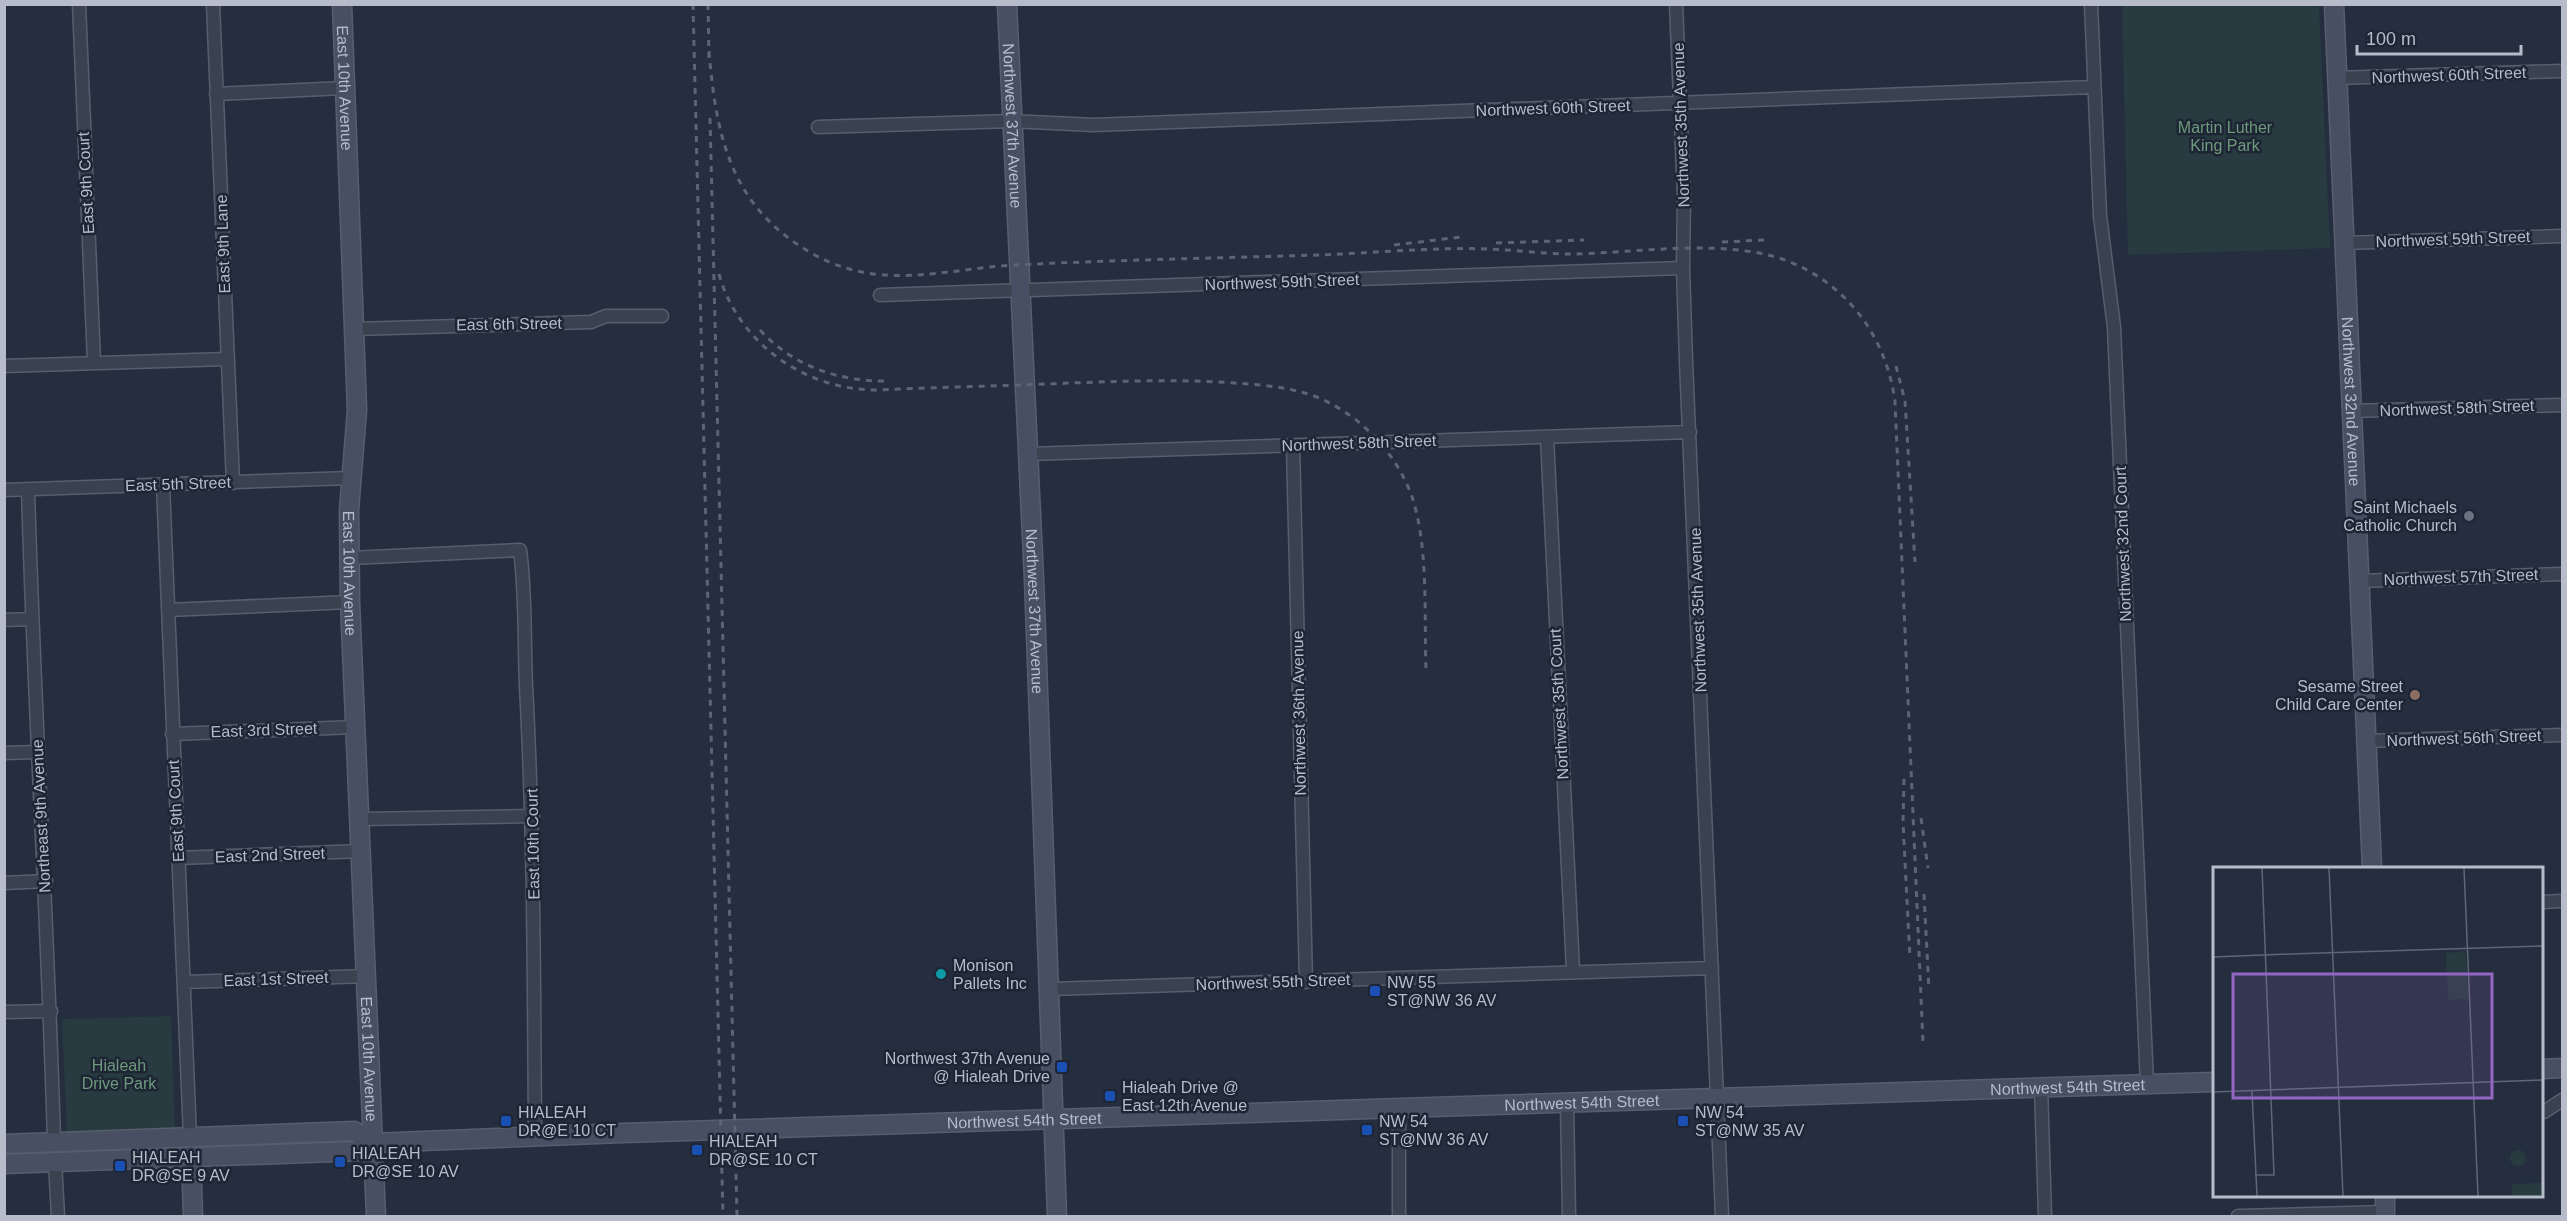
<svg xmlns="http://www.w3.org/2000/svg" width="2567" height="1221" viewBox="0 0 2567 1221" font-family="Arial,sans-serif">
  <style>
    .green { fill: #273b40 }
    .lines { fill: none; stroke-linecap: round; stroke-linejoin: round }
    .street-casing { stroke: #575e6d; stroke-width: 15 }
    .secondary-casing { stroke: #575e6d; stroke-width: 21 }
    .street { stroke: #3a414f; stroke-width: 12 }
    .secondary { stroke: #484f62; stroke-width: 18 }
    .rail { stroke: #5c6476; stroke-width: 3; stroke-dasharray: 6 6; stroke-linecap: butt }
    .worship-dot { fill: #6b7280; stroke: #1e2534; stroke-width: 2 }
    .education-dot { fill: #8d6e63; stroke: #1e2534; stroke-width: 2 }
    .culture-dot { fill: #0f9aa8; stroke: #1e2534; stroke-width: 2 }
    .transit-dot { fill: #1a4fb4; stroke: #1e2534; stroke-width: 2 }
    .labels { text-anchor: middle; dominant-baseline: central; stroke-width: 5; stroke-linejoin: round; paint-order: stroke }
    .street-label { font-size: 16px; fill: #b6bcca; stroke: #1e2534 }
    .park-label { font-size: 16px; fill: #6d9a7c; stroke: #1e2534 }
    .poi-label { font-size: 16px; fill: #b6bcca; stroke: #1e2534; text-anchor: start }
    .inset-road { fill: none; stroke: #5f6777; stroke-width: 1.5 }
    .view { fill: #9366c3; fill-opacity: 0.15; stroke: #9366c3; stroke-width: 3 }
    .inset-edge { fill: none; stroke: #b6bcca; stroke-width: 3 }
  </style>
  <rect width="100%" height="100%" fill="#252e3f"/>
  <path class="green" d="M 2122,5 L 2319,5 L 2330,248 L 2128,255 Z
    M 171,1016 L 175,1130 L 67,1133 L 62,1019 Z"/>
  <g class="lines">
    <defs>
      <path id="street" d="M 79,4 L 94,362
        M 213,4 L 233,483
        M 1676,4 L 1684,197 L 1683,268 L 1686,361 L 1722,1216
        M 2091,4 L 2100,216 L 2114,327 L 2147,1084
        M 2336,78 L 2562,71
        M 216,94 L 344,88
        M 818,127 L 1012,121 L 1093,125 L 2094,87
        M 2344,243 L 2562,236
        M 880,295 L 1683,268
        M 355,329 L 591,322 L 606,316 L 662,316
        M 4,366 L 227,359
        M 2351,411 L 2562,405
        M 1547,437 L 1573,970
        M 1293,445 L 1306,982
        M 1028,454 L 1690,432
        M 163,485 L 190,1137
        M 28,489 C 34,707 48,925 54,1143
        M 4,490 L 351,478
        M 350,558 L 520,550 C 526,595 524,641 526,686 C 534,837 534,987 535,1138
        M 2359,581 L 2562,574
        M 168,610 L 350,602
        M 4,620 L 32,619
        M 172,734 L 356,727
        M 2366,741 L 2562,735
        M 4,753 L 37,752
        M 360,819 L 533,816
        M 178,858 L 362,851
        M 4,883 L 46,881
        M 2542,902 L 2562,901
        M 184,982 L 368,976
        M 1050,989 L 1712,968
        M 4,1012 L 51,1011
        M 2041,1087 L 2045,1216
        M 1567,1103 L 1569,1216
        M 1399,1108 L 1399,1216
        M 2544,1112 L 2562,1100
        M 55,1162 L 58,1216
        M 2238,1216 L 2385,1212"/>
      <g id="secondary">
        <path id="s1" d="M 342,4 L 357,410 L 349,510 L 350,602 L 376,1216"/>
        <path id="s2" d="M 1007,4 L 1034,579 L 1057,1216"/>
        <path id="s3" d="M 2334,4 L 2372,868"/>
        <path d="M 2542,1069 L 2562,1068"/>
        <path d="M 4,1144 L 354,1131 L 373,1143"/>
        <path d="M 191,1156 L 193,1216"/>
        <path id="s4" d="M 4,1164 L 360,1151 L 373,1143 L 622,1133 L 2214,1082"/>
        <path d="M 2385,1196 L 2385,1216"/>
      </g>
    </defs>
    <use href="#street" class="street-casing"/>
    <use href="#secondary" class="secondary-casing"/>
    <use href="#street" class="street"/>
    <use href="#secondary" class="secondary"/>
    <path class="rail" d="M 693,4 L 723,1216
      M 708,4 L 709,58
      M 709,51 C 716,137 731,208 813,254 C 881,292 943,269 1014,265 C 1115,260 1217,258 1318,255 C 1374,253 1432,247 1488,249 C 1516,250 1544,254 1572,254 C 1638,253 1729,237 1790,262 C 1849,286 1887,339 1895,402 L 1923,1043
      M 710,118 L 737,1216
      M 1722,242 L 1764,240
      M 1496,243 L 1584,240
      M 1394,245 L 1461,237
      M 719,274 C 738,343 805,390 876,390 C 941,387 1006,386 1071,383 C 1126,381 1180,379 1234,383 C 1263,385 1292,387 1319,398 C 1361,416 1395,452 1411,494 C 1429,544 1424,617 1426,670
      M 760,330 C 794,367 840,382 890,381
      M 1896,366 L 1905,401 L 1915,562
      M 1904,779 L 1903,822 L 1910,959
      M 1921,818 L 1928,868
      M 1924,894 L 1929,990"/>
  </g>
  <circle class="worship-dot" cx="2469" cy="516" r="6"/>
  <circle class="education-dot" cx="2415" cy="695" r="6"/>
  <circle class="culture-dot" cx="941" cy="974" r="6"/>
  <g class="transit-dot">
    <rect x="1369" y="985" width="12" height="12" rx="3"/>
    <rect x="1056" y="1061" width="12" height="12" rx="3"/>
    <rect x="1104" y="1090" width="12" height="12" rx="3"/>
    <rect x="500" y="1115" width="12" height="12" rx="3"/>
    <rect x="1677" y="1115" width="12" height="12" rx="3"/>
    <rect x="1361" y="1124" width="12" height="12" rx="3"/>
    <rect x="691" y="1144" width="12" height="12" rx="3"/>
    <rect x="334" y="1156" width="12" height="12" rx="3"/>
    <rect x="114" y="1160" width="12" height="12" rx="3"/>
  </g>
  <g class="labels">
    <g class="street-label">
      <text transform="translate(2449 75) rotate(-2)">Northwest 60th Street</text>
      <text stroke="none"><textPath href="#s1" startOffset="84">East 10th Avenue</textPath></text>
      <text transform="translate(1553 108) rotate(-2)">Northwest 60th Street</text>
      <text stroke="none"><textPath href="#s2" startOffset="122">Northwest 37th Avenue</textPath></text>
      <text transform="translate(1681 125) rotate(-92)">Northwest 35th Avenue</text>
      <text transform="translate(86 183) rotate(-93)">East 9th Court</text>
      <text transform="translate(2453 239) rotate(-2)">Northwest 59th Street</text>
      <text transform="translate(223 244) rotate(-92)">East 9th Lane</text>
      <text transform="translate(1282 282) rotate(-2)">Northwest 59th Street</text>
      <text transform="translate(509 324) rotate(-1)">East 6th Street</text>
      <text stroke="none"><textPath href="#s3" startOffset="398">Northwest 32nd Avenue</textPath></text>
      <text transform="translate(2457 408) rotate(-2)">Northwest 58th Street</text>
      <text transform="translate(1359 443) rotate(-2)">Northwest 58th Street</text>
      <text transform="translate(178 484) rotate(-2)">East 5th Street</text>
      <text transform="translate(2123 544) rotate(-92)">Northwest 32nd Court</text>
      <text stroke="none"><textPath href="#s1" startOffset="570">East 10th Avenue</textPath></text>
      <text transform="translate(2461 577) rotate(-2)">Northwest 57th Street</text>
      <text stroke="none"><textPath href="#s2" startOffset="608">Northwest 37th Avenue</textPath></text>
      <text transform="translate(1698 610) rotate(-92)">Northwest 35th Avenue</text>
      <text transform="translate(1559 704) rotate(-93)">Northwest 35th Court</text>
      <text transform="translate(1299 713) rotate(-91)">Northwest 36th Avenue</text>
      <text transform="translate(264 730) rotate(-2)">East 3rd Street</text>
      <text transform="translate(2464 738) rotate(-2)">Northwest 56th Street</text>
      <text transform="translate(176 811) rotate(-93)">East 9th Court</text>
      <text transform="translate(41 816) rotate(-93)">Northeast 9th Avenue</text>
      <text transform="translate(533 844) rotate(-91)">East 10th Court</text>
      <text transform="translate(270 855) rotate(-2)">East 2nd Street</text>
      <text transform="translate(276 979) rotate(-2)">East 1st Street</text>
      <text transform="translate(1273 982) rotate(-2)">Northwest 55th Street</text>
      <text stroke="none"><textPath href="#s1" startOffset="1056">East 10th Avenue</textPath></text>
      <text stroke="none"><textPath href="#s4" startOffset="2067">Northwest 54th Street</textPath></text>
      <text stroke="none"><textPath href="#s4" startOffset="1581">Northwest 54th Street</textPath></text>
      <text stroke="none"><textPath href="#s4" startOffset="1023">Northwest 54th Street</textPath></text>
    </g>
    <g class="park-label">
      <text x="2225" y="127">Martin Luther<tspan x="2225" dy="18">King Park</tspan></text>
      <text x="119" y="1065">Hialeah<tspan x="119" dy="18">Drive Park</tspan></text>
    </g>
    <g class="poi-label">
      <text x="2457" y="507" text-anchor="end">Saint Michaels<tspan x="2457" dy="18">Catholic Church</tspan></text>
      <text x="2403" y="686" text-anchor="end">Sesame Street<tspan x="2403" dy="18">Child Care Center</tspan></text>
      <text x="953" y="965">Monison<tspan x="953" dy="18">Pallets Inc</tspan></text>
      <text x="1387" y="982">NW 55<tspan x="1387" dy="18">ST@NW 36 AV</tspan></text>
      <text x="1050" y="1058" text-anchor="end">Northwest 37th Avenue<tspan x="1050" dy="18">@ Hialeah Drive</tspan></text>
      <text x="1122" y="1087">Hialeah Drive @<tspan x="1122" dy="18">East 12th Avenue</tspan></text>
      <text x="518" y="1112">HIALEAH<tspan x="518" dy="18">DR@E 10 CT</tspan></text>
      <text x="1695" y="1112">NW 54<tspan x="1695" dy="18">ST@NW 35 AV</tspan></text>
      <text x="1379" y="1121">NW 54<tspan x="1379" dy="18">ST@NW 36 AV</tspan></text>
      <text x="709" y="1141">HIALEAH<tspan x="709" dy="18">DR@SE 10 CT</tspan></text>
      <text x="352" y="1153">HIALEAH<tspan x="352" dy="18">DR@SE 10 AV</tspan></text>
      <text x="132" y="1157">HIALEAH<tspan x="132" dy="18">DR@SE 9 AV</tspan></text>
    </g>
  </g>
  <g transform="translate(2213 867)">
    <rect width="330" height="330" fill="#252e3f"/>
    <path d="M 252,84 L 256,132 L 235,133 L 233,86 ZM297 291a8 8 0 1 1 16 0a8 8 0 1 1-16 0ZM 330,316 L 330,329 L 299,329 L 299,317 Z" fill="#273b40"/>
    <path class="inset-road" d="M 116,1 L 130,329M 251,1 L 265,329M 77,87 L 330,79M 0,90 L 78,87M 39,224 L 44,329M 0,225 L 330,213M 42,308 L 61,308 L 49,1"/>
    <path class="view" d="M 20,107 L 279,107 L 279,231 L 20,231 Z"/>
    <rect width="330" height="330" class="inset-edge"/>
  </g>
  <rect width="2567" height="1221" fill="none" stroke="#b6bcca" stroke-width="12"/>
  <path d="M2357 45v9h164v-9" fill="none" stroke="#b6bcca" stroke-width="3"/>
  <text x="2366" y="45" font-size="18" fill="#b6bcca" stroke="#1e2534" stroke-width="4.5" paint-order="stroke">100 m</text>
</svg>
